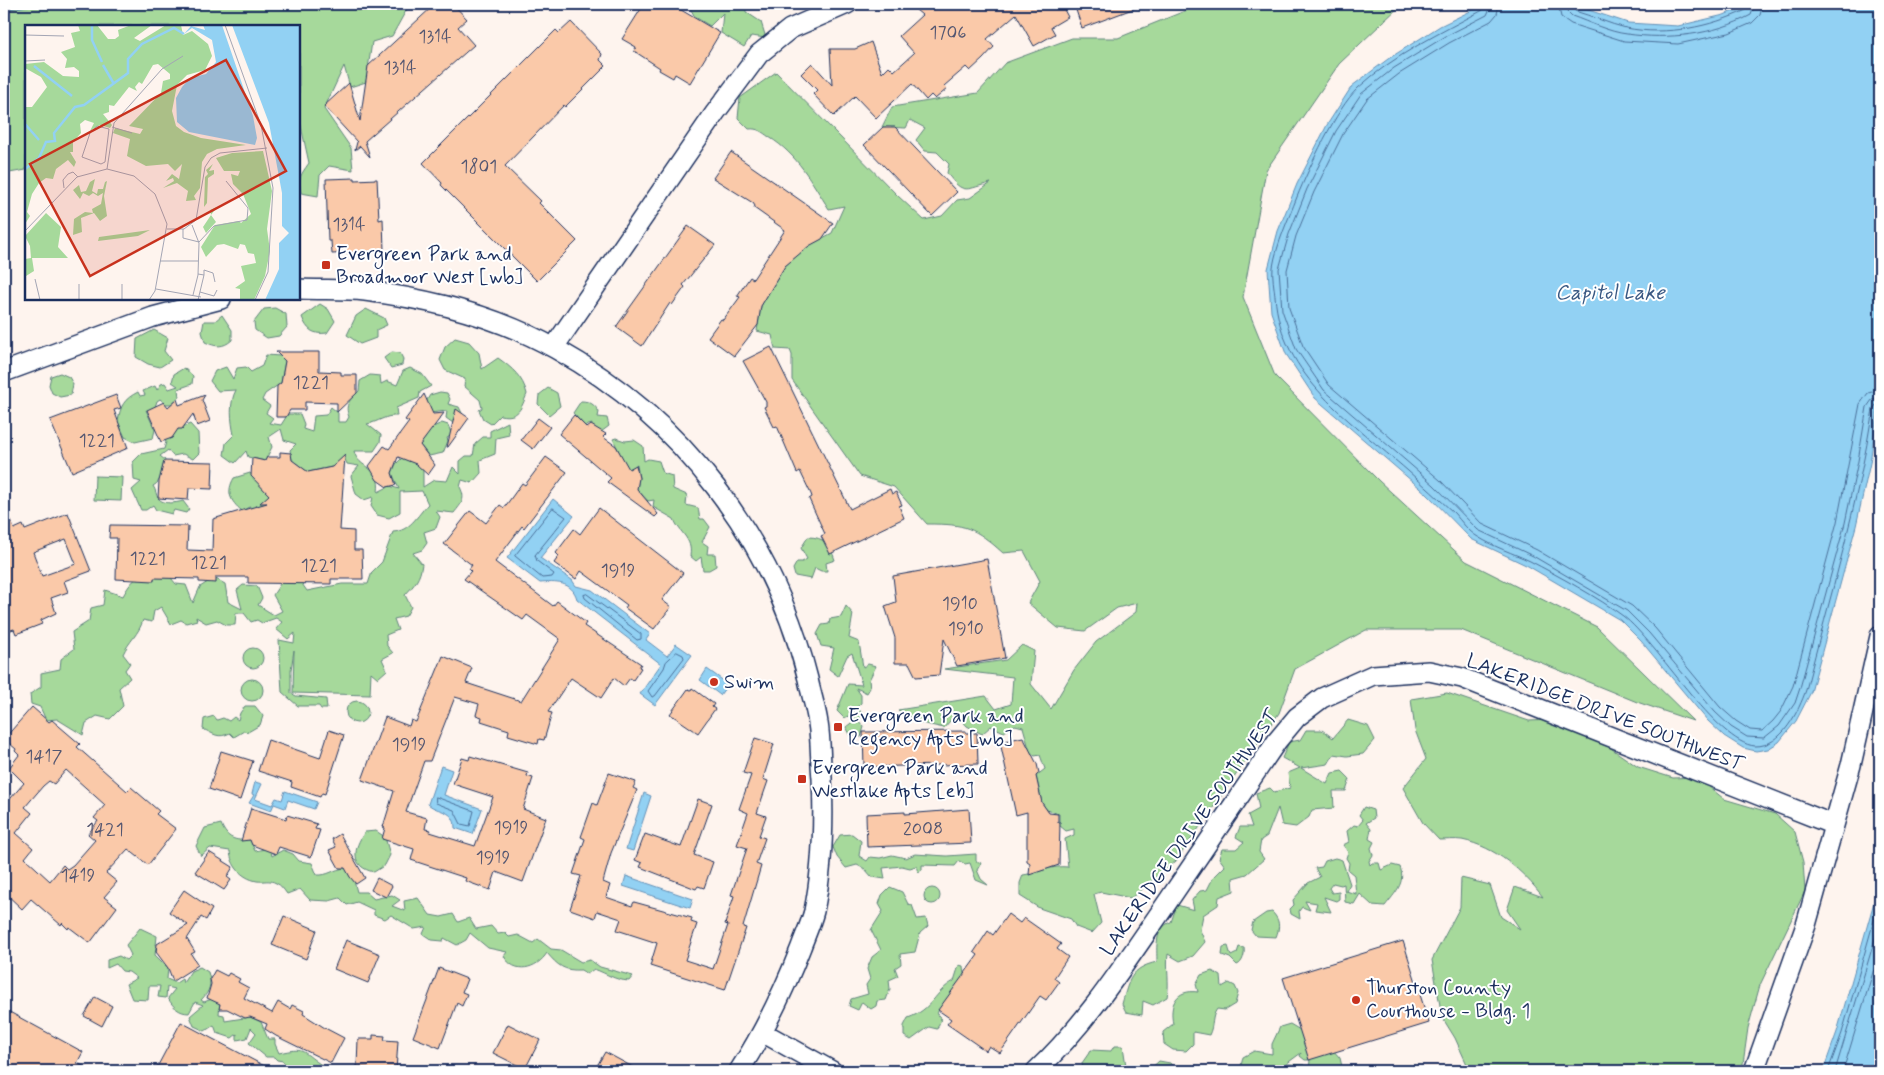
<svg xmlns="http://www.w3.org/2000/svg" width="1884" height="1075" viewBox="0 0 1884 1075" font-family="Mynerve,sans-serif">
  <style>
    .green { fill: #a6d99b; stroke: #60847c }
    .water { fill: #92d1f3; stroke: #6290b7 }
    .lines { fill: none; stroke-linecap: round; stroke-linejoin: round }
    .shore { stroke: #4b709a; stroke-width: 1 }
    .stream { stroke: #6290b7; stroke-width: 4.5 }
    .building { fill: #fac9a9; stroke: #1b2f5e; fill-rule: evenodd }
    .minor-casing { stroke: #1b2f5e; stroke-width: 22 }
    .minor { stroke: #fff; stroke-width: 19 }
    .poi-dot { fill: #c8321e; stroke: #fff; stroke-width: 2 }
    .labels { text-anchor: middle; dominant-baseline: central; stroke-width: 4; stroke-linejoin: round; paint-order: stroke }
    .number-label { font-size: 18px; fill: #535671 }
    .poi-label { font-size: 20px; fill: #1b2f5e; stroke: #fff; text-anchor: start }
    .street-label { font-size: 20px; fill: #1b2f5e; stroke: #fff }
    .water-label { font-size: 21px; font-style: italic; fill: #395883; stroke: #fff }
    .inset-river { fill: none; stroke: #92d1f3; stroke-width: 2.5 }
    .inset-road { fill: none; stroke: #a3a5b4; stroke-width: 1 }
    .view { fill: #c8321e; fill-opacity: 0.15; stroke: #c8321e; stroke-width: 2.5 }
    .inset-edge { fill: none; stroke: #1b2f5e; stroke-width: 2.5 }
  </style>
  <rect width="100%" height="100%" fill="#fef4ee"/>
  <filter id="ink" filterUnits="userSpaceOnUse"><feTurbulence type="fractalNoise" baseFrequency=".02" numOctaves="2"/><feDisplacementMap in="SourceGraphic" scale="10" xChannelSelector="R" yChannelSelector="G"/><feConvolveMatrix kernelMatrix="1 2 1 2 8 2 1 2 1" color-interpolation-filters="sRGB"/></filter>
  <g filter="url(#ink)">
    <path class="green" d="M 4,4 L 443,4 L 408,7 L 392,36 L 372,42 L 366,82 L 350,87 L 344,66 L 324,109 L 351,148 L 353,170 L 329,166 L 320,175 L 318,196 L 301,193 C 298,177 300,176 309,163 L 299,117 L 299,26 L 26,26 L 26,170 L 4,174 Z
      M 677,4 L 746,4 L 746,12 L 761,22 L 766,38 L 751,36 L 744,47 L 721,33 L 723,13 L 710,26 L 695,17 L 690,8 Z
      M 1202,4 L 1402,4 L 1339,64 L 1266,170 L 1243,297 L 1275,376 L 1379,481 L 1466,561 L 1597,627 L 1693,721 L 1637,702 L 1461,630 L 1366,630 L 1295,669 L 1279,713 L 1176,861 L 1131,898 L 1101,892 L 1094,894 L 1101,923 L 1092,933 L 1076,927 L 1071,919 L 1039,908 L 1020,896 L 1020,883 L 1023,875 C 1039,873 1051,865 1068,867 L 1065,839 L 1074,835 L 1074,829 L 1066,831 L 1059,825 L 1059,814 L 1047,810 L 1042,803 L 1036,776 L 1045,769 L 1040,755 L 1035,756 L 1030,752 L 1023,727 L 1015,725 L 1004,732 L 991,726 L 982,734 L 967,726 L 956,714 L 944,728 L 921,723 L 898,710 L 986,696 L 996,709 L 1011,704 L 1013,677 L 944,669 L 1006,660 L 1022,645 L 1034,651 L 1031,684 L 1051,709 L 1074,670 L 1096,642 L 1136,612 L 1137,603 L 1117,608 L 1085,631 L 1058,628 L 1028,603 L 1040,581 L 1024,551 L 1003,553 C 974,527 966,524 927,524 L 894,487 L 860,476 L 792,380 L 792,355 L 790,350 L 775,349 L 772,335 L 757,331 L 761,306 L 785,266 L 808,246 L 832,233 L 844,206 L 829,209 C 811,181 798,155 769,137 C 762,132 758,128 749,129 L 738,118 L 740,98 L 776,72 L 898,196 L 924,220 L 942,216 L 957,200 L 970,198 L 991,183 C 967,188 964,197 947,173 L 949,164 L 937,152 L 925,151 L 916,140 L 925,128 L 910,120 L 906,128 L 882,127 L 892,107 L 978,93 L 1005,63 L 1072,38 L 1118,38 Z
      M 320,304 L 328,309 L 335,321 L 327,333 C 313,335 307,330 302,317 Z
      M 275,308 L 286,314 L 287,327 L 279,336 L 267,338 L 255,330 L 254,322 L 264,309 Z
      M 366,309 L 384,318 L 387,325 L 376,330 L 376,338 L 360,344 L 347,335 L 356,316 Z
      M 222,315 L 232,330 L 232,340 C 223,348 216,347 205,342 L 202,332 L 204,321 L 215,321 Z
      M 154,330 L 168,338 L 164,351 L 171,360 L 160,367 L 148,364 L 136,357 L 137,339 Z
      M 455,338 L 469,342 L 479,353 L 482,369 L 498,358 C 512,368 523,377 527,394 C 521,408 519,419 500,415 L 491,424 L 483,419 L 479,410 L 482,408 L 480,400 L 464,386 L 465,379 L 445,370 L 440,360 L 445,347 Z
      M 392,352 L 400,353 L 403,359 L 402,365 L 391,368 L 384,358 Z
      M 266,355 L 280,356 L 285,361 L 281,383 L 265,394 L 262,400 L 270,406 L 266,413 L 273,418 L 269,423 L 281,425 L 288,414 L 300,414 L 304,424 L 303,429 L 312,432 L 314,416 L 326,415 L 331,407 L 338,413 L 338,422 L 346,422 L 349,417 C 344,404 350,400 359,391 L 360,381 L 370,375 L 380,376 L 381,384 L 387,381 L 397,385 L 403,371 L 410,368 L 422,374 L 431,386 L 420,392 L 419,398 L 396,408 L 397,416 C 385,415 379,422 367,424 L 381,435 L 380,442 L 374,451 L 354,451 C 358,470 382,465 378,492 L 390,486 L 399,489 L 392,473 L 396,464 L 402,458 L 417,464 L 423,471 L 423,487 L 434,480 L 447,481 L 453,467 L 460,474 L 460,461 L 466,456 L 473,456 L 475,444 L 483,437 L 490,437 L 490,431 L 508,422 L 509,435 L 496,438 L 495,454 L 480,460 L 481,473 L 472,483 L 462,480 L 460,487 C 466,499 462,503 454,513 L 436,511 L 440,517 L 436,528 L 424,532 L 427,543 L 422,550 L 413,553 L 422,564 C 420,579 415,584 405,595 L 411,607 L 406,616 L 394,619 L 398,630 L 386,635 L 387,646 L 393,653 L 382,659 L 387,670 L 378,678 L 371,672 L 370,695 L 293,693 L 294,650 L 291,670 L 291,693 L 296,696 L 326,699 L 327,709 L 321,709 L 319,706 L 298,706 L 282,692 L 279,640 L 294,643 L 295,633 L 288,639 L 276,629 L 282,622 L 276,618 L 262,623 L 257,620 L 251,622 L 244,613 L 236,613 L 235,625 L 226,625 L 217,620 L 206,623 L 196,617 L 197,620 L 186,623 L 181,620 L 171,624 L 161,607 L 154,611 L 152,622 L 143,620 C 139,634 129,641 123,654 L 130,663 L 125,670 L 130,678 L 119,688 L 123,706 L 110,719 L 97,716 L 86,723 L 83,735 L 57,719 L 46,720 L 40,707 L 31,704 L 30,694 L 41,687 L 41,673 L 60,669 L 61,659 L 74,649 L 72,632 L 89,621 L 91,608 L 103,605 L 105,590 L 123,596 C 134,575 143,572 166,572 L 176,584 L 186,585 L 193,603 L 200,587 L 214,578 L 225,584 L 228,602 L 242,609 L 237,590 L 243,585 L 257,586 L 262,598 L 258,605 L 274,615 L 282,611 L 273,595 L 282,581 L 300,581 L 307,591 L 342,584 L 368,584 L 372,572 L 382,562 L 393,532 C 410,531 417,516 428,504 L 422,491 L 400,492 L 400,512 L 389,518 L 377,515 L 371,506 L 373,497 L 364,500 L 356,494 L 351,476 L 359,466 L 347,464 L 344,457 L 332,467 L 308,472 L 292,460 L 290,450 L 296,444 L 284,440 L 281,429 L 269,437 L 272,447 L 265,461 L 248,457 L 246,451 L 235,463 L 224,455 L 226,443 L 234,435 C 231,420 229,403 236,390 L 218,391 L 210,381 L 215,371 L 226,367 L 233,379 L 237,368 L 246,367 L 251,372 L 262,366 Z
      M 184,368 L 193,376 L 192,384 L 178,389 L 179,397 L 171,404 L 166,404 L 160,399 L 157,401 L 153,413 L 146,410 L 155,430 L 153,438 L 135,442 L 125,437 L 118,422 C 120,406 124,399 138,392 L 140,396 L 145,395 L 143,391 L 155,386 L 157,390 L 161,384 L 165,383 L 169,389 L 178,386 L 172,382 L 174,374 Z
      M 60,373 L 69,377 L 73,384 L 71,395 L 60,397 L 52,393 L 49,385 L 51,376 Z
      M 548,388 L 557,393 L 560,406 L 549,415 L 538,404 L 539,395 Z
      M 440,392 L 447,393 L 450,399 L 448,404 L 459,407 L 462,413 L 461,418 L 453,423 L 446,418 L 447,411 L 429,413 L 427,400 L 430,395 Z
      M 581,401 C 590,401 595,405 599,412 L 598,417 L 607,418 L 609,426 L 601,432 L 591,428 L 592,424 L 585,426 L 573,413 Z
      M 442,423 L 448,425 L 452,435 L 447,438 L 448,441 L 443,453 L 429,456 L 420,445 L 425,438 L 423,435 L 426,430 Z
      M 190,424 L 198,433 L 199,453 L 193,459 L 183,454 L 173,456 L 168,450 L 160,456 L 165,460 C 161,469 163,481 153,486 C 156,490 156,495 158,498 C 163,505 176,503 183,501 L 189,509 L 186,513 L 174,510 L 172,514 L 156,510 L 153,505 L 146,510 L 141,510 L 132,490 L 141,482 L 134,480 L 133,462 L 141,454 L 164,449 L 166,442 L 164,439 L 178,429 Z
      M 616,438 L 625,441 L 634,440 L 643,446 L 644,461 L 648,459 L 659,461 L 663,473 L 672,476 L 673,489 L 687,495 L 686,505 L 698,508 L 700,519 L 704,519 L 710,527 L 702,542 L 708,546 L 707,554 L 715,554 L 716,566 L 709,570 L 703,570 L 701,557 L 696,561 L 690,556 C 693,538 679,533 674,519 L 653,507 L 654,500 L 648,501 L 637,489 L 639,478 L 637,465 L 628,470 L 613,439 Z
      M 250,473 L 266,492 L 272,487 L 277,501 L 261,508 L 258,505 L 254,508 L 249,507 L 242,511 C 230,501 226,492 234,478 Z
      M 95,476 L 122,477 L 121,501 L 94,500 Z
      M 808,537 C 825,537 830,545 835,560 L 826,563 L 827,571 L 821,571 L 815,568 L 811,579 L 795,576 L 793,569 L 797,562 L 802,562 L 807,559 L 801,548 Z
      M 846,606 L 853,614 L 849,638 L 859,642 L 863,667 L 868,664 L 876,666 L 869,680 L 870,688 L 867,693 L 856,688 L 861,695 L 861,703 L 857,707 L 864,716 L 857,719 L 864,727 L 861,737 L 851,736 L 846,727 L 855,720 L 851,715 L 844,718 L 837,711 L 848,684 L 862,685 L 852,653 L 847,656 L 838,676 L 829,669 L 834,648 L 821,646 L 817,634 L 822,625 L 829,624 L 830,619 L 841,617 Z
      M243 658a10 10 0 1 1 20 0a10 10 0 1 1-20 0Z
      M241 690a11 11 0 1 1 22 0a11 11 0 1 1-22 0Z
      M 1447,693 L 1529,721 L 1553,720 L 1602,742 L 1638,767 L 1673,778 L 1697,777 L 1724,799 L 1775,814 L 1795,832 L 1803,862 L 1805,891 L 1760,985 L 1748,1028 L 1742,1071 L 1470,1071 L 1455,1038 L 1442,1017 L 1432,960 L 1460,907 L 1461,878 L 1490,885 L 1501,917 L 1520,929 L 1507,910 L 1515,887 L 1543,897 C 1523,871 1496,847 1462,840 C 1455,839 1446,840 1439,840 L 1423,823 L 1403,788 L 1426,759 L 1415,730 L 1411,699 Z
      M346 712a11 11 0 1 1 22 0a11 11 0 1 1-22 0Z
      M 245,706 L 255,706 L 263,716 L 260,725 L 248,732 L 244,731 L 234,737 L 230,733 C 218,739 214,734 203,729 L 204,719 L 214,716 L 217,720 L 223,718 L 229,721 L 234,717 L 238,720 L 240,713 Z
      M 1348,720 L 1368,726 L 1375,740 L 1363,754 L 1347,756 L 1334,754 L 1328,764 L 1301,768 L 1327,784 L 1332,773 L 1342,771 L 1350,779 L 1346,791 L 1333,791 L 1334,808 L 1312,810 L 1309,817 L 1296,827 L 1282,825 L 1278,808 L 1267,836 L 1261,840 L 1259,852 L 1264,859 L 1247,874 L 1233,878 L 1234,891 L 1219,897 L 1218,905 L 1203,915 L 1200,930 L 1205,942 L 1193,956 L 1180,961 L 1168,954 C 1166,968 1170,982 1167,997 L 1153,1005 L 1143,1001 L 1142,1015 L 1126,1012 L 1122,1004 C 1129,980 1130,968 1157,962 C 1157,948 1154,928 1171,922 L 1177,905 L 1194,910 L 1192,900 L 1200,891 L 1207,890 L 1213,878 L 1225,866 L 1219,858 L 1222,849 L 1236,849 L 1244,842 L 1236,837 L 1240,827 L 1252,827 L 1248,815 L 1259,809 L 1256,793 L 1270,788 L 1274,792 L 1290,788 L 1288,773 L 1300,768 L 1282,758 L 1289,742 L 1300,740 L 1306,730 L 1322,730 L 1333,738 Z
      M 1364,807 L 1373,810 L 1374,818 L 1366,823 L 1371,829 L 1369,839 L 1374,842 L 1371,848 L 1373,855 L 1369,861 L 1370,865 L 1372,863 L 1379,863 L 1381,870 L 1392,865 L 1400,867 C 1406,883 1395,893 1385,906 L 1372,905 L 1360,894 L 1354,904 L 1345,902 L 1344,884 L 1341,885 L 1333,883 L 1329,888 L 1332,893 L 1339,892 L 1339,899 L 1336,901 L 1324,897 L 1331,912 L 1315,910 L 1317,903 L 1305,901 L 1310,910 L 1302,907 L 1299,911 L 1300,919 L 1291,914 L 1290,909 L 1294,905 L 1293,900 L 1308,883 L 1320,877 L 1315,868 L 1322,867 L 1325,861 L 1335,858 L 1342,860 L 1350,884 L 1346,891 L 1356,894 L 1354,875 L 1348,870 L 1349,863 L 1346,858 L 1348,852 L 1343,845 L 1349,842 L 1347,831 L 1354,825 L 1358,826 L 1363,820 L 1359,815 Z
      M 221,824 C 227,839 235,841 250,840 L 255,851 L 270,848 L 272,856 L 283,850 L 293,854 L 299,861 L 312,863 L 317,875 C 328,876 334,869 345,868 L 354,881 L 357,892 L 366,892 L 374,899 L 392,895 L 400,900 L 392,906 L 405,911 L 404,901 L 418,898 L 430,915 L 441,917 L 453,914 L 458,922 L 469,918 L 476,929 L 491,926 L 498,934 L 505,933 L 509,937 L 518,935 L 533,943 L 538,939 L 551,949 L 561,950 L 581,962 L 590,960 L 600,967 L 633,976 L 629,981 C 614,980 608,974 594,969 L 587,974 L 581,970 C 564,971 558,966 547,953 C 537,969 514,975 504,956 L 507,952 L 488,948 L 470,933 L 466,940 L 457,945 L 444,938 L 443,941 L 432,940 L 423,934 L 426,927 L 414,929 L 391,915 L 385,919 L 374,915 L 374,910 L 357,902 L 347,905 L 340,898 L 329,901 L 310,900 L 300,889 L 287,894 C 284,890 281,885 276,883 C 269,879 264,882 257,881 C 241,878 231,865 230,851 L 210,848 L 201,856 L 196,846 L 205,828 Z
      M 376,831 L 385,837 L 390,855 L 385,865 L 374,872 C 350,867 353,848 365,832 Z
      M 852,834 L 861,841 L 859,856 L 867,861 L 870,857 L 880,858 L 892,855 L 906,858 L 915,854 L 947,856 L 976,854 L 976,861 L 981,863 L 977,870 L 981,879 L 988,885 L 976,880 L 970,863 L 965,864 L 959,861 L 955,866 L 922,865 L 922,870 L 918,872 L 916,866 L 910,868 L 902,866 L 883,868 L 885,879 L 872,877 L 865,869 L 857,865 L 846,868 L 837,857 L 833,847 L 840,835 Z
      M 890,887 L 902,892 L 908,904 L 912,905 L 917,919 L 926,918 L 928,926 L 920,933 L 915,952 L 900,954 L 901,964 L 895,968 L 898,976 L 889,980 L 890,989 L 886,1000 L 877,1001 L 876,1006 L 871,1009 L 862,1002 L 858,1010 L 849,1006 L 851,999 L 868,994 L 866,985 L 870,979 L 867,969 L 872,957 L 881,950 L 871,930 L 883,911 L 879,904 L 882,895 Z
      M924 896a8 8 0 1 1 16 0a8 8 0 1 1-16 0Z
      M 1272,912 C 1280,920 1280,927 1276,937 L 1256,936 L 1251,930 L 1253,922 L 1266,913 Z
      M 140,928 L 157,936 L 155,955 L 168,968 L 167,979 L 176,983 L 182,979 L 183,983 L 191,971 L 200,967 L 208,972 C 212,985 210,991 201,1000 L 204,1002 L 214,998 L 220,1001 L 219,1014 L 224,1015 L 225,1021 L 250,1017 L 261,1022 L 268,1039 L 275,1039 L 275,1044 L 279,1053 C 305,1047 301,1051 320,1064 C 324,1067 323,1069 329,1071 C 314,1071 291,1075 283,1061 L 277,1060 L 274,1057 L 266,1057 L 249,1043 L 256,1033 L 251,1028 L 247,1038 L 237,1040 L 237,1034 L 232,1038 L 217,1033 L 214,1025 L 205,1031 L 194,1026 L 190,1016 L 203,1005 L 195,1002 L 189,1013 C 179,1013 173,1007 168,998 L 175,989 L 167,987 L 166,998 L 158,997 L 160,986 L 149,986 L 148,1000 L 132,999 L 126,984 L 137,978 L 129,972 L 122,971 L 116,964 L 107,968 L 107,960 L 119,956 L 126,960 L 131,955 L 126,945 Z
      M 1228,946 L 1231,956 L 1237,953 L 1239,947 L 1244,948 C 1245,953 1243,963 1237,965 L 1230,958 L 1222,955 L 1223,947 Z
      M 959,965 L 963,966 L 964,975 L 937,1013 L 941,1019 L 937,1029 L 929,1027 L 911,1040 L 904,1036 L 904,1026 L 908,1018 C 933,1009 934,992 954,981 Z
      M 1212,971 L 1221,976 L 1222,987 L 1229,983 L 1235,986 L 1238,993 L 1235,1004 L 1225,1010 L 1217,1009 C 1211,1017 1214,1025 1209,1035 L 1193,1032 L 1193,1044 L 1186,1051 L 1173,1050 L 1164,1044 L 1163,1032 L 1173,1024 C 1169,1004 1176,989 1198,992 L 1196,984 L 1201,975 Z
      M 1290,1024 L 1332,1049 L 1340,1058 L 1343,1071 L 1309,1071 L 1310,1060 L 1305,1060 L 1300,1056 L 1301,1053 L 1286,1064 L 1304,1065 L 1304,1071 L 1245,1071 L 1241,1066 L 1243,1057 L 1254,1051 L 1272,1054 L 1272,1044 L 1280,1027 Z
      M 1114,1046 L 1123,1046 L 1126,1066 L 1118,1071 L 1083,1071 L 1082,1063 L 1091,1050 L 1111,1051 Z
      M 1159,1061 L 1170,1063 L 1176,1071 L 1185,1071 L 1148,1071 Z"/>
    <path class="water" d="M 1485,4 L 1570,4 L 1628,23 L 1678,26 L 1724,15 L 1749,4 L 1880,4 L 1880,394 L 1870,463 L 1856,526 L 1811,692 L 1796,721 L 1779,742 L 1768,749 L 1756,751 L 1743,748 L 1724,736 L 1707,720 L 1641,641 L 1620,620 L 1528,566 L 1471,539 L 1427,494 L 1315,398 L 1286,354 L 1271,312 L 1268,269 L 1278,231 L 1297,184 L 1327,125 L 1352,86 L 1388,59 L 1440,26 Z
      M 553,499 L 574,516 L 540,558 L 572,580 L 576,586 L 592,590 L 650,634 L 646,640 L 667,656 L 676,644 L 692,655 L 655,705 L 640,694 L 661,664 L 577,599 C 572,581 555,582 540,583 L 507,558 Z
      M 707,669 L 728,684 L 720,695 L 700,680 Z
      M 441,766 L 452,770 L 444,795 L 482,809 L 473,834 L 455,828 C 455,809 438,813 428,804 Z
      M 255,782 L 262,784 L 255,799 L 272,805 L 276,798 L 282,800 L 285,791 L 317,802 L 314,809 L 288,800 L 285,808 L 274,804 L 271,811 L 249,803 L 254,795 L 252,794 Z
      M 644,793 L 651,796 L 633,851 L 626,849 Z
      M 626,876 L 693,899 L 690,908 L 623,886 Z
      M 1880,881 L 1880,1071 L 1823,1071 L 1837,1032 Z"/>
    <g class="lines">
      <path class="shore" d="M 1486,4 L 1483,10 C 1440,33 1394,55 1358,88 C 1336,109 1309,168 1297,197 C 1288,220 1277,243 1273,267 C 1272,276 1274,287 1275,296 C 1281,377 1352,422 1408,471 C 1424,485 1439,499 1454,513 C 1462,522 1468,531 1478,537 C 1494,547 1513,553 1530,561 C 1557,575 1599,598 1623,616 C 1657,642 1716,743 1755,746 C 1782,747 1799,710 1806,690 C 1830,597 1858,505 1873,409 L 1876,405 L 1880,404
        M 1492,4 L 1487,15 L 1446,36 L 1394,68 L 1361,94 L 1336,131 L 1307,189 L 1289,234 L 1279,269 L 1282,310 L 1296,349 L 1324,390 L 1434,485 L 1478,530 L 1533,556 L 1627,611 L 1649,633 L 1715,712 L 1731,727 L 1747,737 L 1764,738 L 1779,726 L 1795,703 L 1800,688 L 1845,523 L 1858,461 L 1867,407 L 1872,400 L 1880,398
        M 1499,4 L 1497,14 L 1491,21 L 1449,43 L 1399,74 L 1367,99 L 1343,134 L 1314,192 L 1296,236 L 1287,270 L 1289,308 L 1303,346 L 1329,385 L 1440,480 L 1482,524 L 1537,550 L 1632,606 L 1655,628 L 1720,707 L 1736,721 L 1750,730 L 1762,731 L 1773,721 L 1781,711 L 1793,686 L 1837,522 L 1860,404 L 1868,393 L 1880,390
        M 1558,4 L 1561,17 L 1571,24 L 1624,41 L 1678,44 L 1729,33 L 1752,23 L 1760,15 L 1763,4
        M 1565,4 L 1567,11 L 1572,16 C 1589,22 1609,32 1627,34 C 1668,40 1714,35 1751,15 L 1755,4
        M 1571,4 L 1575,11 C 1592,16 1609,24 1626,28 C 1667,36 1710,27 1746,10 L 1749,4
        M 553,508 L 566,517 L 535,555 L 537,561 L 554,574 L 552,577 L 542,578 L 515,556 Z
        M 587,594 L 641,634 L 641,639 L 637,640 L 585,598 L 584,595 Z
        M 677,652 L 683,655 L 684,658 L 655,696 L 652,697 L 648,691 L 664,668 L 666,662 Z
        M 436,797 L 474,811 L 470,826 L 461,824 L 454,810 L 436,803 Z
        M 1828,1071 L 1842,1033 L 1880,899
        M 1835,1071 L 1880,922
        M 1843,1071 L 1880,949"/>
      <path class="stream" d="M 4,8 L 29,4"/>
    </g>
    <path class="building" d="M 443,4 L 453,4 L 467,19 L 458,27 L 474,45 L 365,141 L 370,157 L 360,146 L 355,150 L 357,142 L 324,106 L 349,83 L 360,121 L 368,66 L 433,6 Z
      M 644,4 L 671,4 L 720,33 L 690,83 L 675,74 L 673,78 L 659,70 L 660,68 L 634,51 L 636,47 L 622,39 Z
      M 923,4 L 1061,4 L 1068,17 L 1051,27 L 1055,34 L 1034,46 L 1016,14 L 987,39 L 994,47 L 983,59 L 970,71 L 966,67 L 944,86 L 947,89 L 935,99 L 931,95 L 926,100 L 912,84 L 876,118 L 855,96 L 834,116 L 813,94 L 817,90 L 801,74 L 812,63 L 832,85 L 830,49 L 855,49 L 871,42 L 882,73 L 889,66 L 894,71 L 914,53 L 899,36 L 922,15 L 916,10 Z
      M 1074,4 L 1142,4 L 1143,5 L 1082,28 Z
      M 571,22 L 602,54 L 600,60 L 606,66 L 565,107 L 564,105 L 505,166 L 541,201 L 539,203 L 577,241 L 537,281 L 441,185 L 442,183 L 423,163 L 556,30 L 559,33 Z
      M 883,127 L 895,127 L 957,192 L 932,216 L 864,145 Z
      M 731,152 L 833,223 L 822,239 L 809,246 L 785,266 L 761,306 L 758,325 L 734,356 L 708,337 L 721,319 L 723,320 L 732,308 L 740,297 L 737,296 L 750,277 L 753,279 L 755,276 L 785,230 L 754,208 L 755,206 L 753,203 L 713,178 Z
      M 355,178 L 355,180 L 377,179 L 379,220 L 383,219 L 384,251 L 332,254 L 331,241 L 328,241 L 326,179 Z
      M 688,226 L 715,245 L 683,285 L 685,287 L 672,305 L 670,303 L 668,306 L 642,346 L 616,327 Z
      M 771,347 L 850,509 L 890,489 L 892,494 L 896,492 L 902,505 L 899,506 L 904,518 L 830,554 L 821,536 L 825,534 L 809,499 L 812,497 L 811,494 L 800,471 L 797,473 L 777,426 L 774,427 L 764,407 L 766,406 L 766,402 L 743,361 Z
      M 276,352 L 319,352 L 319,371 L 341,372 L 341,375 L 357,375 L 357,393 L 337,412 L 337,403 L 305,402 L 305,410 L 290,410 L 286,417 L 276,417 L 277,386 L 281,383 L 285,361 Z
      M 424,394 L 433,414 L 444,413 L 420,445 L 435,465 L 428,475 L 416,464 L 398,457 L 392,473 L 396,485 L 387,487 L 377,480 L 369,466 L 384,446 L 389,449 L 409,422 L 405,420 Z
      M 116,395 L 121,408 L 114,410 L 128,448 L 72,472 L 50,420 Z
      M 205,395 L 202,400 L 210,421 L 197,426 L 193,414 L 182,429 L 178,429 L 172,438 L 161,442 L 147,410 L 164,402 L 168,407 L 177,399 L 179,405 Z
      M 456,409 L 469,418 L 448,447 L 447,447 Z
      M 574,415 L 587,428 L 591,425 L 606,434 L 603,437 L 616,446 L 629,469 L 636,465 L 639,478 L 637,489 L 658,514 L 655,517 L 607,482 L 611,478 L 559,434 Z
      M 538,418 L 550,427 L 533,449 L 521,440 Z
      M 280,452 L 291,453 L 292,460 L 308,472 L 332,467 L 345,455 L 340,530 L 354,531 L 354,550 L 362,550 L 363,579 L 331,579 L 331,584 L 248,583 L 248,577 L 216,577 L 216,583 L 199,582 L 199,579 L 154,578 L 154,581 L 116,579 L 117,538 L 109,538 L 110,525 L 188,526 L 187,550 L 212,551 L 213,519 L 267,503 L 260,503 L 269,495 L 251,476 L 252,458 L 265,461 L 267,457 L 280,457 Z
      M 546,457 L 567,472 L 524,528 L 522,526 L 495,562 L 553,606 L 557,601 L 586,623 L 584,626 L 641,664 L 639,667 L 641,668 L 633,680 L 630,678 L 624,686 L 614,678 L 601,698 L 571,678 L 548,712 L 552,713 L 544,740 L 539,739 L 538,744 L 508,735 L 509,730 L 481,721 L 482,717 L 476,715 L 479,704 L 455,697 L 430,761 L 424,761 L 406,812 L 427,818 L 425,829 L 431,830 L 430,832 L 475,846 L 493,797 L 453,784 L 462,758 L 469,760 L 470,756 L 528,773 L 527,776 L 533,778 L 523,809 L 546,818 L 523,882 L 496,872 L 490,890 L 465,881 L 466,878 L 411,860 L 414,849 L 382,839 L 385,828 L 383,827 L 394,791 L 362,780 L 385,717 L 409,726 L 411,720 L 416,722 L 443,656 L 472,668 L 466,683 L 521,701 L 560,639 L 527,615 L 523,620 L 464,579 L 471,571 L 469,569 L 472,565 L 444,544 L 470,511 L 486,523 L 500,505 L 504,508 L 522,483 L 525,485 Z
      M 164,461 L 213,462 L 212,489 L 189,488 L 188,500 L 158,498 L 159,481 Z
      M 6,506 L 14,529 L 23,525 L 25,530 L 68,513 L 91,571 L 64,581 L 68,592 L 51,598 L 56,613 L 41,620 L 42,624 L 16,634 L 14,629 L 4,632 L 4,507 ZM 66,539 L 76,564 L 42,576 L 33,552 Z
      M 599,508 L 683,573 L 662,600 L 671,607 L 654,629 L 625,608 L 627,605 L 581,571 L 576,579 L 554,563 L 559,556 L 556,553 L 574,529 L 580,534 Z
      M 987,559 L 1005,658 L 957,666 L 944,639 L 939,675 L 916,677 L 909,663 L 895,663 L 895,638 L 885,606 L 896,602 L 893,576 Z
      M 692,688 L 714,704 L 712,707 L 715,709 L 698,733 L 670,714 L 688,689 L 691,690 Z
      M 32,707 L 49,722 L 52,720 L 80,744 L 77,747 L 127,791 L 131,787 L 159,811 L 156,814 L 176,829 L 148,865 L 128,849 L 106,873 L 117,882 L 104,897 L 117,907 L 90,943 L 69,927 L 68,929 L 62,923 L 61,925 L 31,899 L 22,909 L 4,892 L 4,806 L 24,783 L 9,768 L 19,755 L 15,751 L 16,749 L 4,739 ZM 66,770 L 105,805 L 94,818 L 98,821 L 88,834 L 95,840 L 73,865 L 67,869 L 63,865 L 50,881 L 25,858 L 33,848 L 16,833 L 32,813 L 25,807 L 43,786 L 49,781 L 54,784 Z
      M 329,730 L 344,735 L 325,794 L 322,793 L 320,797 L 291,787 L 292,782 L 258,771 L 268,740 L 320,758 Z
      M 966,731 L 966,733 L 977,733 L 978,764 L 864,767 L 863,732 Z
      M 1023,737 L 1037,764 L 1039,773 L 1036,776 L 1042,803 L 1049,813 L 1058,814 L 1058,822 L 1060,822 L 1059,865 L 1029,875 L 1030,863 L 1027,861 L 1027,812 L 1016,815 L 1000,742 Z
      M 755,738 L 774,744 L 763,779 L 768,781 L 757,813 L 766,816 L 759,836 L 765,838 L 756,864 L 761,866 L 743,927 L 746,928 L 725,990 L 650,966 L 657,943 L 617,930 L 621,919 L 597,911 L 595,918 L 570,909 L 581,876 L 573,874 L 585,839 L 581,837 L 593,803 L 597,805 L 609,773 L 636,782 L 633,788 L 637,790 L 611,853 L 603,882 L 610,885 L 606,897 L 632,906 L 634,902 L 692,918 L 691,922 L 697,924 L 685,960 L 713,969 L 728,925 L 725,924 L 734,896 L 731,895 L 747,848 L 737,845 L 748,813 L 739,809 L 751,775 L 743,773 Z
      M 221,751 L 253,761 L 240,800 L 209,789 Z
      M 698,799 L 712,804 L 694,855 L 713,862 L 704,888 L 698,886 L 696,889 L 640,867 L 642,863 L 635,860 L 645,834 L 681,847 Z
      M 251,808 L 286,819 L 287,815 L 317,824 L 315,829 L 320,830 L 311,857 L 279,847 L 276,854 L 252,845 L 250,840 L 241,841 Z
      M 969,809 L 971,843 L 867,847 L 866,814 L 905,812 L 905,814 Z
      M 340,834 L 365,878 L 356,884 L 350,877 L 345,868 L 339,868 L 329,850 L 336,847 L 332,839 Z
      M 209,852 L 233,867 L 227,877 L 231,880 L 224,890 L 195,872 Z
      M 377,878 L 392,886 L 386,897 L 371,890 Z
      M 184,890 L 212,909 L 206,920 L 201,917 L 187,939 L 195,952 L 191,954 L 198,965 L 173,981 L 168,968 L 156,952 L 157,944 L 188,925 L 169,912 Z
      M 1008,914 L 1020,923 L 1024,918 L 1061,944 L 1057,949 L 1068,957 L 1054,978 L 1059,982 L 1046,1000 L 1040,996 L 1000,1053 L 989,1046 L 986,1051 L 947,1024 L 951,1019 L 938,1010 L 978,955 L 974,952 L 988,931 L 993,935 Z
      M 284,916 L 317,930 L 306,959 L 272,945 Z
      M 346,940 L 380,954 L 368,983 L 334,969 Z
      M 1403,941 L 1429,1023 L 1309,1060 L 1283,978 Z
      M 439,968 L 467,979 L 462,992 L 467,994 L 462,1006 L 457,1003 L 440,1048 L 413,1037 Z
      M 215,970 L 227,976 L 229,973 L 240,979 L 238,982 L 249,988 L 244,998 L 272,1013 L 278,1002 L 290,1009 L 292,1005 L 304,1011 L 303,1014 L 325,1028 L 344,1038 L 331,1063 L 276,1036 L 265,1029 L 267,1024 L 250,1017 L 245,1018 L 227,1009 L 219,1009 L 220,1004 L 207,998 L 211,984 L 210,979 Z
      M 95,997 L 112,1006 L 102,1026 L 84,1016 Z
      M 4,1009 L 83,1052 L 77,1063 L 93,1071 L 4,1071 Z
      M 181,1022 L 213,1039 L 274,1071 L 155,1071 Z
      M 508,1024 L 540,1040 L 525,1069 L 493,1053 Z
      M 373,1035 L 385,1036 L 384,1040 L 398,1041 L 396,1071 L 372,1071 L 368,1068 L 357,1067 L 358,1039 L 373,1039 Z
      M 605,1052 L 640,1071 L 594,1071 Z"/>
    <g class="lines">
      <defs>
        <path id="minor" d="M 299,289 C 321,290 344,289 365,291 C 430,299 499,317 556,349 C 682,419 773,539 808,679 C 811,694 816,708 818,723 C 821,741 820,760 822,778 C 824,822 823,867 814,911 C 811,923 805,936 801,947 C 784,991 764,1032 739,1071
          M 554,347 L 715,113 L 759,54 L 790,29 L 847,4
          M 4,372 L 153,317 L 221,299
          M 762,1032 L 832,1071
          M 1036,1071 C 1085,1025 1122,968 1160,913 C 1199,856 1238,798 1277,741 L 1297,717 L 1322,698 L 1373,675 L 1429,671 L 1462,678 L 1834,825
          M 1754,1071 L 1806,925 L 1851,765 L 1880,636"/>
      </defs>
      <use href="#minor" class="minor-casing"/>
      <use href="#minor" class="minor"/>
    </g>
  </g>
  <g class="poi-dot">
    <rect x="321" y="260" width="10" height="10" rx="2.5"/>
    <circle cx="714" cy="682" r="5"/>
    <rect x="833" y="722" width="10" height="10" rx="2.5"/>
    <rect x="797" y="774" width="10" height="10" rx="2.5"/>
    <circle cx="1356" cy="1000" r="5"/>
  </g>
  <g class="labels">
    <g class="number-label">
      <text x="948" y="33">1706</text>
      <text x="435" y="37">1314</text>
      <text x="400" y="68">1314</text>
      <text x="479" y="167">1801</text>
      <text x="349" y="225">1314</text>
      <text x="311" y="383">1221</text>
      <text x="97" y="441">1221</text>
      <text x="148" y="559">1221</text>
      <text x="209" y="563">1221</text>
      <text x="319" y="566">1221</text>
      <text x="618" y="571">1919</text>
      <text x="960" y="604">1910</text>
      <text x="966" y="629">1910</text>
      <text x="409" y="745">1919</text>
      <text x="44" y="757">1417</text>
      <text x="511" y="828">1919</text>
      <text x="923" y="829">2008</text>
      <text x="105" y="830">1421</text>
      <text x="493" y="858">1919</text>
      <text x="78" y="876">1419</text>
    </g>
    <g class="poi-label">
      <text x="336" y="254">Evergreen Park and<tspan x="336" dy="23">Broadmoor West [wb]</tspan></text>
      <text x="724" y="682">Swim</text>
      <text x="848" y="716">Evergreen Park and<tspan x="848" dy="23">Regency Apts [wb]</tspan></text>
      <text x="812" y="768">Evergreen Park and<tspan x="812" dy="23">Westlake Apts [eb]</tspan></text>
      <text x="1366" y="988">Thurston County<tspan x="1366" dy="23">Courthouse - Bldg. 1</tspan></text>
    </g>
    <g class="street-label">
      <text transform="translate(1605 713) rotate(21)">LAKERIDGE DRIVE SOUTHWEST</text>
      <text transform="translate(1190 833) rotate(-55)">LAKERIDGE DRIVE SOUTHWEST</text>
    </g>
    <g class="water-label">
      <text x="1610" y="293">Capitol Lake</text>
    </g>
  </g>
  <g transform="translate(25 25)">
    <rect width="275" height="275" fill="#fef4ee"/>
    <path d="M 53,0 L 72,0 L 83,14 L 90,14 L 94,11 L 93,5 L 106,0 L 127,0 L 109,13 L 115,16 L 141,0 L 156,0 L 158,10 L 167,6 L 183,19 L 187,31 L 180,45 L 162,50 L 152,60 L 147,86 L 151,101 L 159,107 L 176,113 L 221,120 L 192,124 L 182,129 L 177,137 L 175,163 L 169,171 L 171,175 L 161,176 L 163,166 L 152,158 L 138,163 L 149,156 L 148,153 L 141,156 L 147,149 L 154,154 L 157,139 L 150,146 L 143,139 L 121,141 L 102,131 L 105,114 L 88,108 L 90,103 L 115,109 L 118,104 L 104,101 L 136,68 L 138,56 L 145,54 L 145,49 L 133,39 L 128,40 L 117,59 L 114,57 L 110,62 L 112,66 L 104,62 L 89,81 L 84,80 L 84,87 L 78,89 L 87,100 L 85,103 L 75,100 L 65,106 L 69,98 L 60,95 L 55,99 L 56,108 L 48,117 L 48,127 L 45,127 L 51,137 L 49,142 L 43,135 L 31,144 L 28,154 L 21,153 L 14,158 L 7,169 L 2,187 L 5,191 L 0,199 L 0,82 L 7,82 L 22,62 L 16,52 L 0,43 L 0,39 L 19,37 L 38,51 L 54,52 L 54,46 L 49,42 L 40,43 L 42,34 L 36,27 L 50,22 L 46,8 L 55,6 ZM 238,126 L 247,166 L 242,204 L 245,226 L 240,251 L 229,275 L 215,275 L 215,264 L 210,263 L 220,256 L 216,241 L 231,238 L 229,229 L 223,228 L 220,220 L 215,219 L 213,224 L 199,219 L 192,220 L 181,232 L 176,222 L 190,200 L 214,196 L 216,198 L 226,189 L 218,169 L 208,159 L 206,149 L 213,151 L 215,146 L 199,146 L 191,133 L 207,128 ZM 188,139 L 184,146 L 189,145 L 189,149 L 183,153 L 182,178 L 179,182 L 180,152 L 183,149 L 181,145 ZM 70,154 L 67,166 L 72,169 L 73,164 L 78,164 L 80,157 L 82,156 L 79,171 L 82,191 L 75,196 L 69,188 L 56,193 L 57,207 L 48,210 L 49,194 L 60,187 L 68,188 L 67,184 L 76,179 L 78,168 L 73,171 L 68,168 L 64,171 L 58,168 L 55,174 L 48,165 L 54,160 L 56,167 L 61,166 L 65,157 ZM 192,182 L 186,190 L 191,197 L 181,208 L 178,202 L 186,190 L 185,185 ZM 21,188 L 36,202 L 33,222 L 43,233 L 7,233 L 9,246 L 1,251 L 0,257 L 0,234 L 6,233 L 5,221 L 0,211 ZM 125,205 L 113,211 L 73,216 L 74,212 Z" fill="#a6d99b"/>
    <path d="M 178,0 L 197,0 L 228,91 L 232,113 L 230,120 L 164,107 L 152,97 L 151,73 L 157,62 L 165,53 L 181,49 L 191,37 L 187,15 L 167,3 L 159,9 L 166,1 L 180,5 ZM 207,0 L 275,0 L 275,275 L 240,275 L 254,244 L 254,218 L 264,208 L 257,201 L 257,168 L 244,98 Z" fill="#92d1f3"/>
    <path class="inset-river" d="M 67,0 L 67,15 L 77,37M 78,40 L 89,59M 9,41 L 47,71M 0,99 L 14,115M 0,144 L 14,133 L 21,117 L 30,116 L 29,108 L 50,82 L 59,80 L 103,48 L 103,34 L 117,19 L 149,3 L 159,9"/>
    <path class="inset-road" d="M 200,0 L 236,100 L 248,163 L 243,247 L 230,275M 0,10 L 39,11M 0,36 L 20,35M 87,102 L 107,108M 80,137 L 76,139 L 57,132 L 65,108 L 72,101 L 84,104M 80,137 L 84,104M 82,144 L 89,98 L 137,44 L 158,31M 39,163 L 38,155 L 43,149 L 48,147 L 53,152M 167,200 L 174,218 L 173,250 L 168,270M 142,204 L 159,204 L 171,195 L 180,142 L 186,133 L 195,128 L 242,123M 158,204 L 158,213 L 174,217 L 189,201 L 222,195 L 223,183 L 201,156M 0,206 L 52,152 L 82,144 L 109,151 L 130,169 L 142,199 L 130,266 L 124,275M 135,236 L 173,236M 179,250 L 179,245 L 188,248 L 190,257M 10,254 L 15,275M 131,264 L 176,272M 175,267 L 189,271 L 192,265M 54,275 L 54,259M 97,275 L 97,259M 173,275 L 179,250 L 173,249"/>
    <path class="view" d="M 201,35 L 261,146 L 65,251 L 5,139 Z"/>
    <rect width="275" height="275" class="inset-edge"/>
  </g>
  <rect width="1884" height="1075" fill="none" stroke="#fff" stroke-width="20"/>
  <rect x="10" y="10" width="1864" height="1055" fill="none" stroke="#1b2f5e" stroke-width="2" filter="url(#ink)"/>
</svg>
